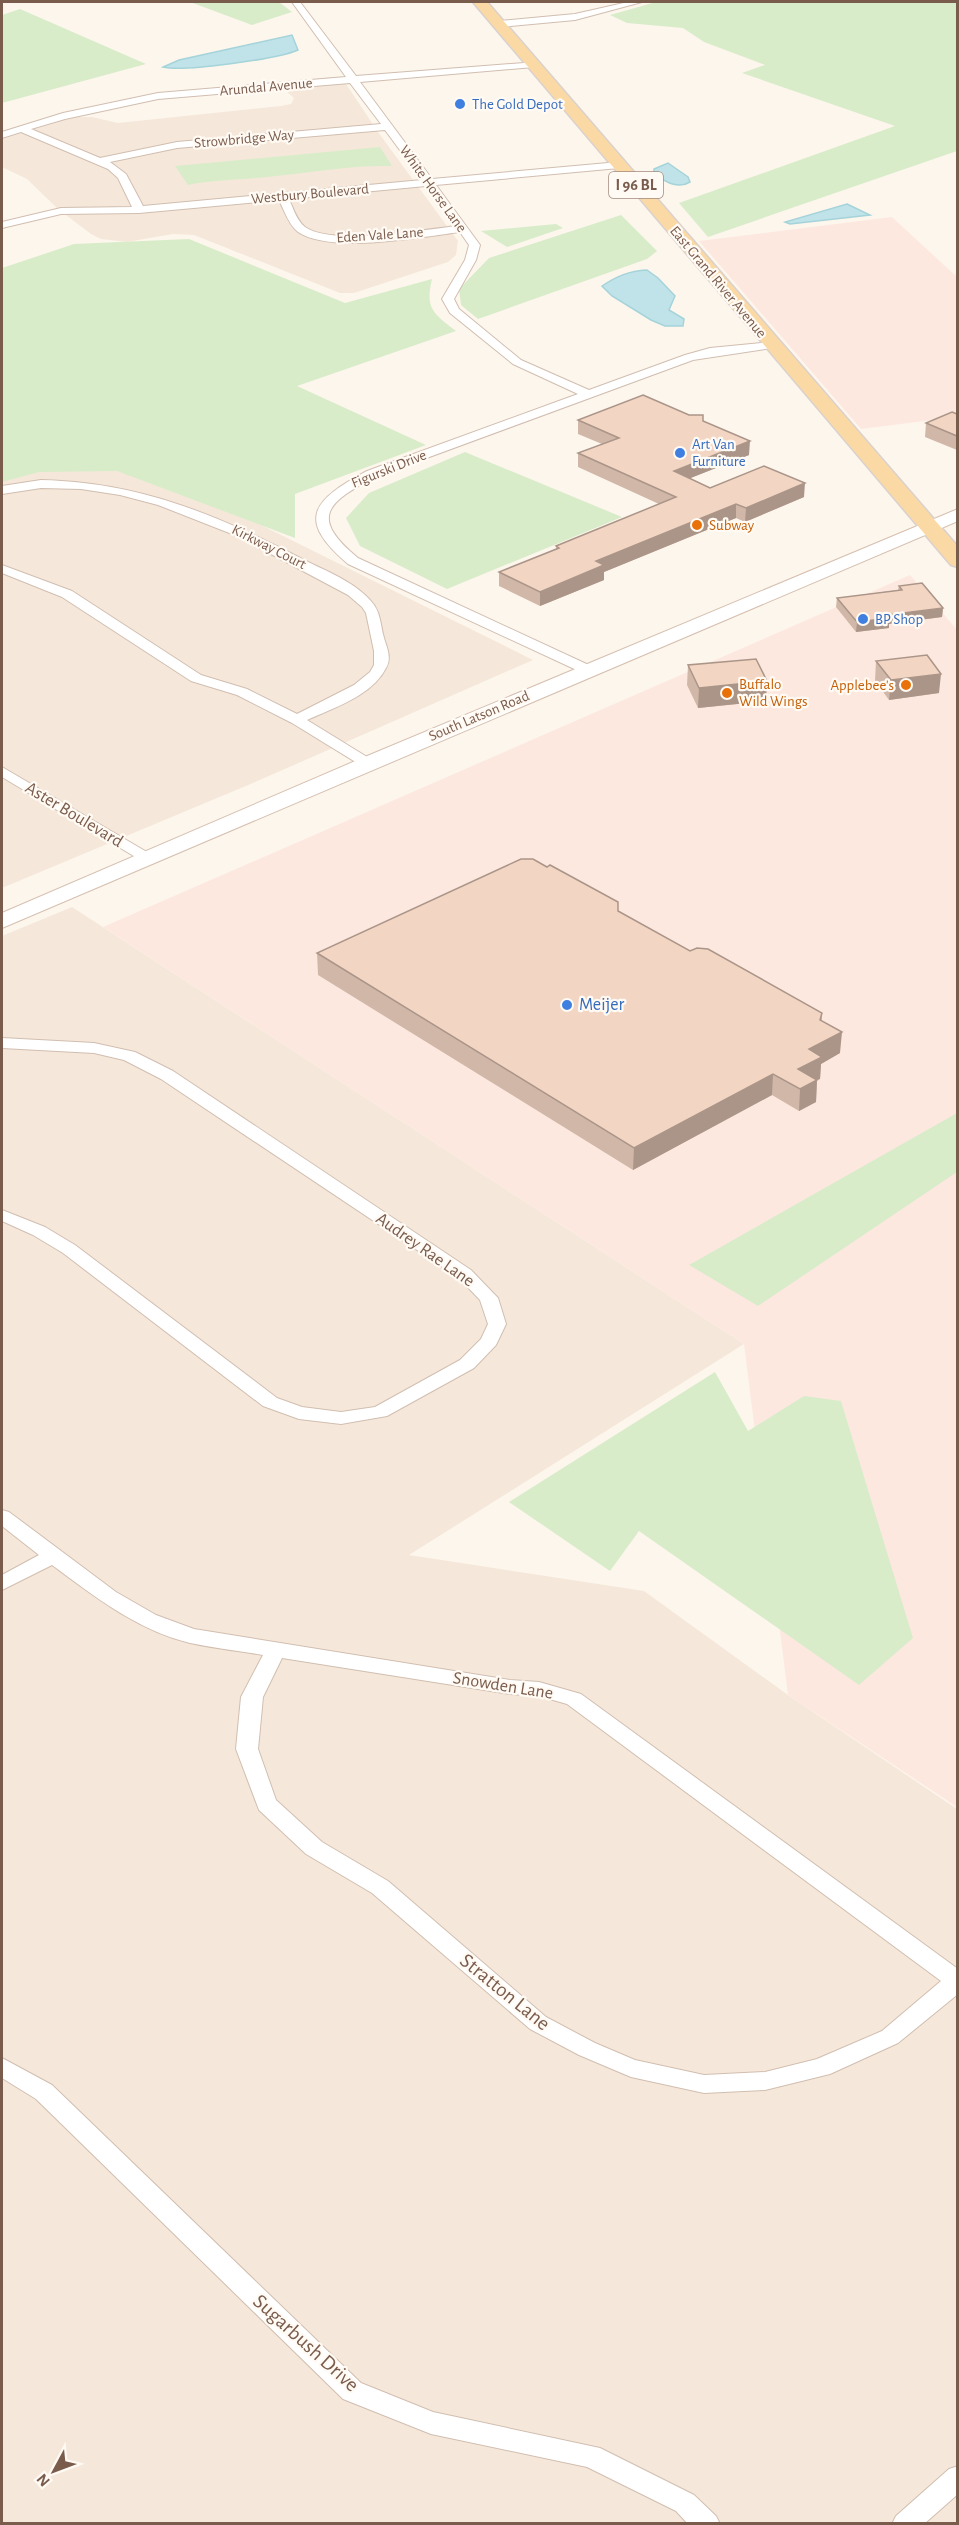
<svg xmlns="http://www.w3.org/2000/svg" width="959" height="2525" viewBox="0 0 959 2525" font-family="'Alegreya Sans',sans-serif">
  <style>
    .residential { fill: #f5e8da }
    .commercial { fill: #fde8e0 }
    .green { fill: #d8ecc9 }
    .water { fill: #bfe3e8; stroke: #a5d3da; stroke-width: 1.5 }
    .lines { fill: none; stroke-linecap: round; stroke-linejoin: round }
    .minor-casing { stroke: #d1beb0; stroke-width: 2 }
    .secondary-casing { stroke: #d6c0b0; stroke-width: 2 }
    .primary-casing { stroke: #dad1cd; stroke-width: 3 }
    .minor { fill: #fff; fill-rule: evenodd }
    .secondary { fill: #fff; fill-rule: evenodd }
    .primary { fill: #fbd9a5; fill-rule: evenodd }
    .wall { fill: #d1b7a8 }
    .shaded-wall { fill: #aa9588 }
    .building { fill: #f3d5c3; stroke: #aa9588; stroke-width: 1.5 }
    .shop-dot { fill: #3f7fe0; stroke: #fffaf3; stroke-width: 2 }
    .food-dot { fill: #e8710a; stroke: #fffaf3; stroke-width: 2 }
    .labels { text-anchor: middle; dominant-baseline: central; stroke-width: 4.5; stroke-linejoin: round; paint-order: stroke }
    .far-street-label { font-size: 15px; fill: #7a5c4d; stroke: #fffaf3 }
    .far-shop-label { font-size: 15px; fill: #366cbe; stroke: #fffaf3; text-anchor: start }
    .far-food-label { font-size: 15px; fill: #c56008; stroke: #fffaf3; text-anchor: start }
    .shield { fill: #fffaf3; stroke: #a28b7f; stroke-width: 1.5 }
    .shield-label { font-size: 16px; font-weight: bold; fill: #7a5c4d }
    .street-label { font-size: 18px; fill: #7a5c4d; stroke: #fffaf3 }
    .shop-label { font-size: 18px; fill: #366cbe; stroke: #fffaf3; text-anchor: start }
    .near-street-label { font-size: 21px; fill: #7a5c4d; stroke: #fffaf3 }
  </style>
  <rect width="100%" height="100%" fill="#fdf6ec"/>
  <path class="residential" d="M 333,77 L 340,79 L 346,84 L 378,132 L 458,241 L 456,255 L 448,262 L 354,293 L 340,293 L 194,235 L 173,234 L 127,242 L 101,239 L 91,234 L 58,209 L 27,179 L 2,167 L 2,139 L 75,117 L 92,117 L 118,123 L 281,106 L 291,104 L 294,98 L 277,83 Z
    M 2,441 L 136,463 L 533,660 L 253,783 L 2,888 Z
    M 72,907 L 744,1344 L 409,1555 L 644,1591 L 788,1695 L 957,1809 L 958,2523 L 2,2524 L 2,936 Z"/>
  <path class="commercial" d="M 892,217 L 957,277 L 957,417 L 861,429 L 699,241 Z
    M 910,575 L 958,631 L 957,1807 L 788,1695 L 744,1344 L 103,927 Z"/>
  <path class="green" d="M 190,2 L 279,2 L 292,12 L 252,25 Z
    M 656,2 L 957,2 L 957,151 L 708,237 L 679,203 L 895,126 L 742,73 L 765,65 L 704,42 L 683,28 L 627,23 L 610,15 Z
    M 20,9 L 146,64 L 2,103 L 2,15 Z
    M 380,147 L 392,166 C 352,165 314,172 276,176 C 246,180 217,179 188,185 L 175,166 Z
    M 621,215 L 657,251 L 647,259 L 478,319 L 461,305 L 459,289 L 489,258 Z
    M 556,224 L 563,228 L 507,247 L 481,231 Z
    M 189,239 L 345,303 L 432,279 C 425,309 433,313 456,331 L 297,386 L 426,445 L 295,494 L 295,538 L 117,471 L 39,472 L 2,482 L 2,268 L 74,244 Z
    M 465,452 L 622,517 L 447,589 L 360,546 L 346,518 L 369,493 Z
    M 957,1113 L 957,1172 L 758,1306 L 689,1265 Z
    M 715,1372 L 748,1431 L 804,1396 L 841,1401 L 913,1638 L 859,1685 L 639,1531 L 610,1571 L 509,1502 Z"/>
  <path class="water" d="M 292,35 L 298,50 C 278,59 183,72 163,67 L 179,60 Z
    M 668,163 L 688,177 L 690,182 C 677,190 665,181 654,174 L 654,169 Z
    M 847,204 L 870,215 L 790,224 L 785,222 Z
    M 647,270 L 658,278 L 675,296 L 669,310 L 684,319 L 683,326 L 665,326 L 651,320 L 612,296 L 602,286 C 617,276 629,271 647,270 Z"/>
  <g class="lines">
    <defs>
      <path id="minor" d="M 292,2 L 300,2 L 356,76 L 537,62 L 539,64 L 534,67 L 360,82 L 432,179 L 619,162 L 624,165 L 619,168 L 436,185 L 480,245 L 476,260 L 454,299 L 459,309 L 521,360 L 589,390 L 685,355 L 710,348 L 772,342 L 778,345 L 772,348 L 693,360 L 375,477 C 328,502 308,517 358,558 L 593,667 L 595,670 L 593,673 L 583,673 L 348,564 C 295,519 313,500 367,471 L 578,394 L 513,364 L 450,313 L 442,299 L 465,260 L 469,245 L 460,232 C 422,237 330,254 298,232 C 289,225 284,210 279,200 L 139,213 L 61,214 L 2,228 L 2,222 L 61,208 L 132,207 L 118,178 L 108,169 L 21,132 L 2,138 L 2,132 L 63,113 L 158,93 L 346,77 ZM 350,83 L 381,124 L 177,142 L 100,158 L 31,129 L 65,119 L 158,99 ZM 385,130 L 422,180 L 143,206 L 126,174 L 110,162 L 177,148 ZM 426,186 L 456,226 C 423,230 331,246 305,227 C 297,221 293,208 289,199 Z
        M 628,2 L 642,2 L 575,20 L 500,27 L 495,24 L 500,21 L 575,14 Z
        M 41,480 C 139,482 218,515 304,560 C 326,571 353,581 370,600 C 381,611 380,624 384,638 C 387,648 392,658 386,668 C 372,696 333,708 307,720 L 372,760 L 374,763 L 372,766 L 362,766 L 292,723 L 237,695 L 191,681 L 62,597 L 2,573 L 2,565 L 72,591 L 201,675 L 247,689 L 297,714 L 354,685 L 370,672 L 374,665 L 374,651 L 366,613 L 362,607 L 348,595 L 237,536 L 158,505 L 120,495 L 81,489 L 41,488 L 2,494 L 2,486 Z
        M 2,767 L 152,855 L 155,858 L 152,861 L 142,861 L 2,777 Z
        M 2,1038 L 94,1043 L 135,1052 L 173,1071 L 471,1270 L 498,1298 L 506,1324 L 496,1345 L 474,1368 L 387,1416 L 341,1424 L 299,1419 L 263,1406 L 63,1253 L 33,1235 L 2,1221 L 2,1210 L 45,1227 L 75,1245 L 277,1398 L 302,1407 L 341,1412 L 375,1407 L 460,1360 L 481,1339 L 488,1324 L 480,1300 L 459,1278 L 161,1079 L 124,1060 L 94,1053 L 2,1048 Z
        M 2,1510 L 9,1512 L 116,1592 L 156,1615 L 194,1629 L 510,1680 L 539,1682 L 581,1694 L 958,1969 L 958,1994 L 898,2043 L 830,2074 L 765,2090 L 704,2093 L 631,2077 L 579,2055 L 530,2029 L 372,1893 L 306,1854 L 259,1810 L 236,1749 L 241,1697 L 263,1655 C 239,1651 213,1648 190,1643 C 137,1630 94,1596 52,1565 L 2,1590 L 2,1575 L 39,1555 L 2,1526 ZM 282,1658 L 510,1694 L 539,1696 L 567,1704 L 941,1981 L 882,2031 L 817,2059 L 765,2072 L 704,2075 L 635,2060 L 595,2043 L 546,2017 L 388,1881 L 322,1842 L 276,1800 L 258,1749 L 263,1697 Z
        M 2,2058 L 52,2085 L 361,2383 L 433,2412 L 600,2448 L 694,2495 L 716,2516 L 720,2524 L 688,2524 L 676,2511 L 587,2467 L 431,2434 L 343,2399 L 36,2099 L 2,2078 Z
        M 958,2466 L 958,2494 L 924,2524 L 892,2524 L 896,2516 L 949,2469 Z"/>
      <path id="secondary" d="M 958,509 L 958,521 L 2,928 L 2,913 L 360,759 Z"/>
      <path id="primary" d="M 473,2 L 487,2 L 958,547 L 958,567 L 951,565 Z"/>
    </defs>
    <use href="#minor" class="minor-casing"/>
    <use href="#secondary" class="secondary-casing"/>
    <use href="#primary" class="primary-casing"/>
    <use href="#minor" class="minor"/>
    <use href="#secondary" class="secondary"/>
    <use href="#primary" class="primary"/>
  </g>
  <path class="wall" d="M 957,414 L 957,450 L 925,437 L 926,423 Z
    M 578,420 L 703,421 L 749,455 L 690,478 L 710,488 L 804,497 L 745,522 L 736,518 L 604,572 L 604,580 L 540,606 L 499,586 L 499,572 L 556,549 L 556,546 L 659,504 L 578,467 L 578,453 L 602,444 L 578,434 Z
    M 899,586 L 943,608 L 942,617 L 889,624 L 889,628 L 856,632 L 836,607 L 837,598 L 898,590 Z
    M 876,661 L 939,693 L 889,700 L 875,681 Z
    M 688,665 L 767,681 L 766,701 L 698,708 L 687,685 Z
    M 690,951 L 822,1013 L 822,1021 L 840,1053 L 821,1064 L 820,1079 L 817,1080 L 816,1102 L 799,1111 L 772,1095 L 633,1170 L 318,975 L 317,953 Z"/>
  <path class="shaded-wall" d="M 750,441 L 749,455 L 673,485 L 674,471 Z
    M 805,483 L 804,497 L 745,522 L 746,508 Z
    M 736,504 L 736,518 L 604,572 L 604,580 L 540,606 L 540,592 L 596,561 Z
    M 943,608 L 942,617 L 889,624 L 889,628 L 856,632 L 857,622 L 887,615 Z
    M 941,674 L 939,693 L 889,700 L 891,680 Z
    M 767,681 L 766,701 L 698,708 L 699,688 Z
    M 842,1032 L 840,1053 L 821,1064 L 820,1079 L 817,1080 L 816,1102 L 799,1111 L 800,1089 L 798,1069 L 809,1049 Z
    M 773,1074 L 772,1095 L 633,1170 L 634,1148 Z"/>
  <path class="building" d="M 643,395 L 689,415 L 703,415 L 703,421 L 750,441 L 674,471 L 710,488 L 764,466 L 805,483 L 746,508 L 736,504 L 596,561 L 604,565 L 540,592 L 499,572 L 559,548 L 556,546 L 676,497 L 578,453 L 619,438 L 578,420 Z
    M 952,412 L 957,414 L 957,436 L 926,423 Z
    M 922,583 L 943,608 L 887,615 L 890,618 L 857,622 L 837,598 L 902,590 L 899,586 Z
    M 927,655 L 941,674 L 891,680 L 876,661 Z
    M 756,659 L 767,681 L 699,688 L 688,665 Z
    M 521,859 L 533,859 L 547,867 L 550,865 L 618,902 L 618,911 L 690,951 L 697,948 L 708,949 L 822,1013 L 820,1020 L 842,1032 L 809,1049 L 822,1057 L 798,1069 L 817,1080 L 800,1089 L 773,1074 L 634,1148 L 317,953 Z"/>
  <g class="shop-dot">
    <circle cx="460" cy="104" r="6"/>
    <circle cx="680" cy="453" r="6"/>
    <circle cx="863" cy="619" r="6"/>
    <circle cx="567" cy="1005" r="6"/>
  </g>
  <g class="food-dot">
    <circle cx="697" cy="525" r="6"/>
    <circle cx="906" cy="685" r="6"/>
    <circle cx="727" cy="693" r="6"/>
  </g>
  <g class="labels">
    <g class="far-street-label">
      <text transform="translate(266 87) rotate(-5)">Arundal Avenue</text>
      <text transform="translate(244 139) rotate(-5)">Strowbridge Way</text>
      <text transform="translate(433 189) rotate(54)">White Horse Lane</text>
      <text transform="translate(310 194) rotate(-5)">Westbury Boulevard</text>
      <text transform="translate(380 235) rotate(-4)">Eden Vale Lane</text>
      <text transform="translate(718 282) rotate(50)">East Grand River Avenue</text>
      <text transform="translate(389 469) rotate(-22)">Figurski Drive</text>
      <text transform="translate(269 547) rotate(27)">Kirkway Court</text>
      <text transform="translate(479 716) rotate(-23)">South Latson Road</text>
    </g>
    <g class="far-shop-label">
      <text x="472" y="104">The Gold Depot</text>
      <text x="692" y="444">Art Van<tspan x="692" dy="17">Furniture</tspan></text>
      <text x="875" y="619">BP Shop</text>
    </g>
    <g class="far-food-label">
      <text x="709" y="525">Subway</text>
      <text x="739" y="684">Buffalo<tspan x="739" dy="17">Wild Wings</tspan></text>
      <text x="894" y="685" text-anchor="end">Applebee's</text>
    </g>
    <rect class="shield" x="609" y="172" width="54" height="26" rx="4.5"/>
    <g class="shield-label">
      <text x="636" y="185">I 96 BL</text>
    </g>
    <g class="street-label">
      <text transform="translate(74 815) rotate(31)">Aster Boulevard</text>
      <text transform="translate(425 1250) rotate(35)">Audrey Rae Lane</text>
      <text transform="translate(503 1686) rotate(9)">Snowden Lane</text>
    </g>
    <g class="shop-label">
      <text x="579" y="1005">Meijer</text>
    </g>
    <g class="near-street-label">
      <text transform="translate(505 1992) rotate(39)">Stratton Lane</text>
      <text transform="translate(306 2343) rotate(42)">Sugarbush Drive</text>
    </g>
  </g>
  <rect width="959" height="2525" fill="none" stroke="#7a5c4d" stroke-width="6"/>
  <g transform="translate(54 2471) rotate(229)" stroke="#fffaf3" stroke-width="4.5" paint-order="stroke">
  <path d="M0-4.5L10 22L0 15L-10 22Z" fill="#7a5c4d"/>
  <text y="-9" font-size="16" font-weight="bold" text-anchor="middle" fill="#7a5c4d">N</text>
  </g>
</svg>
